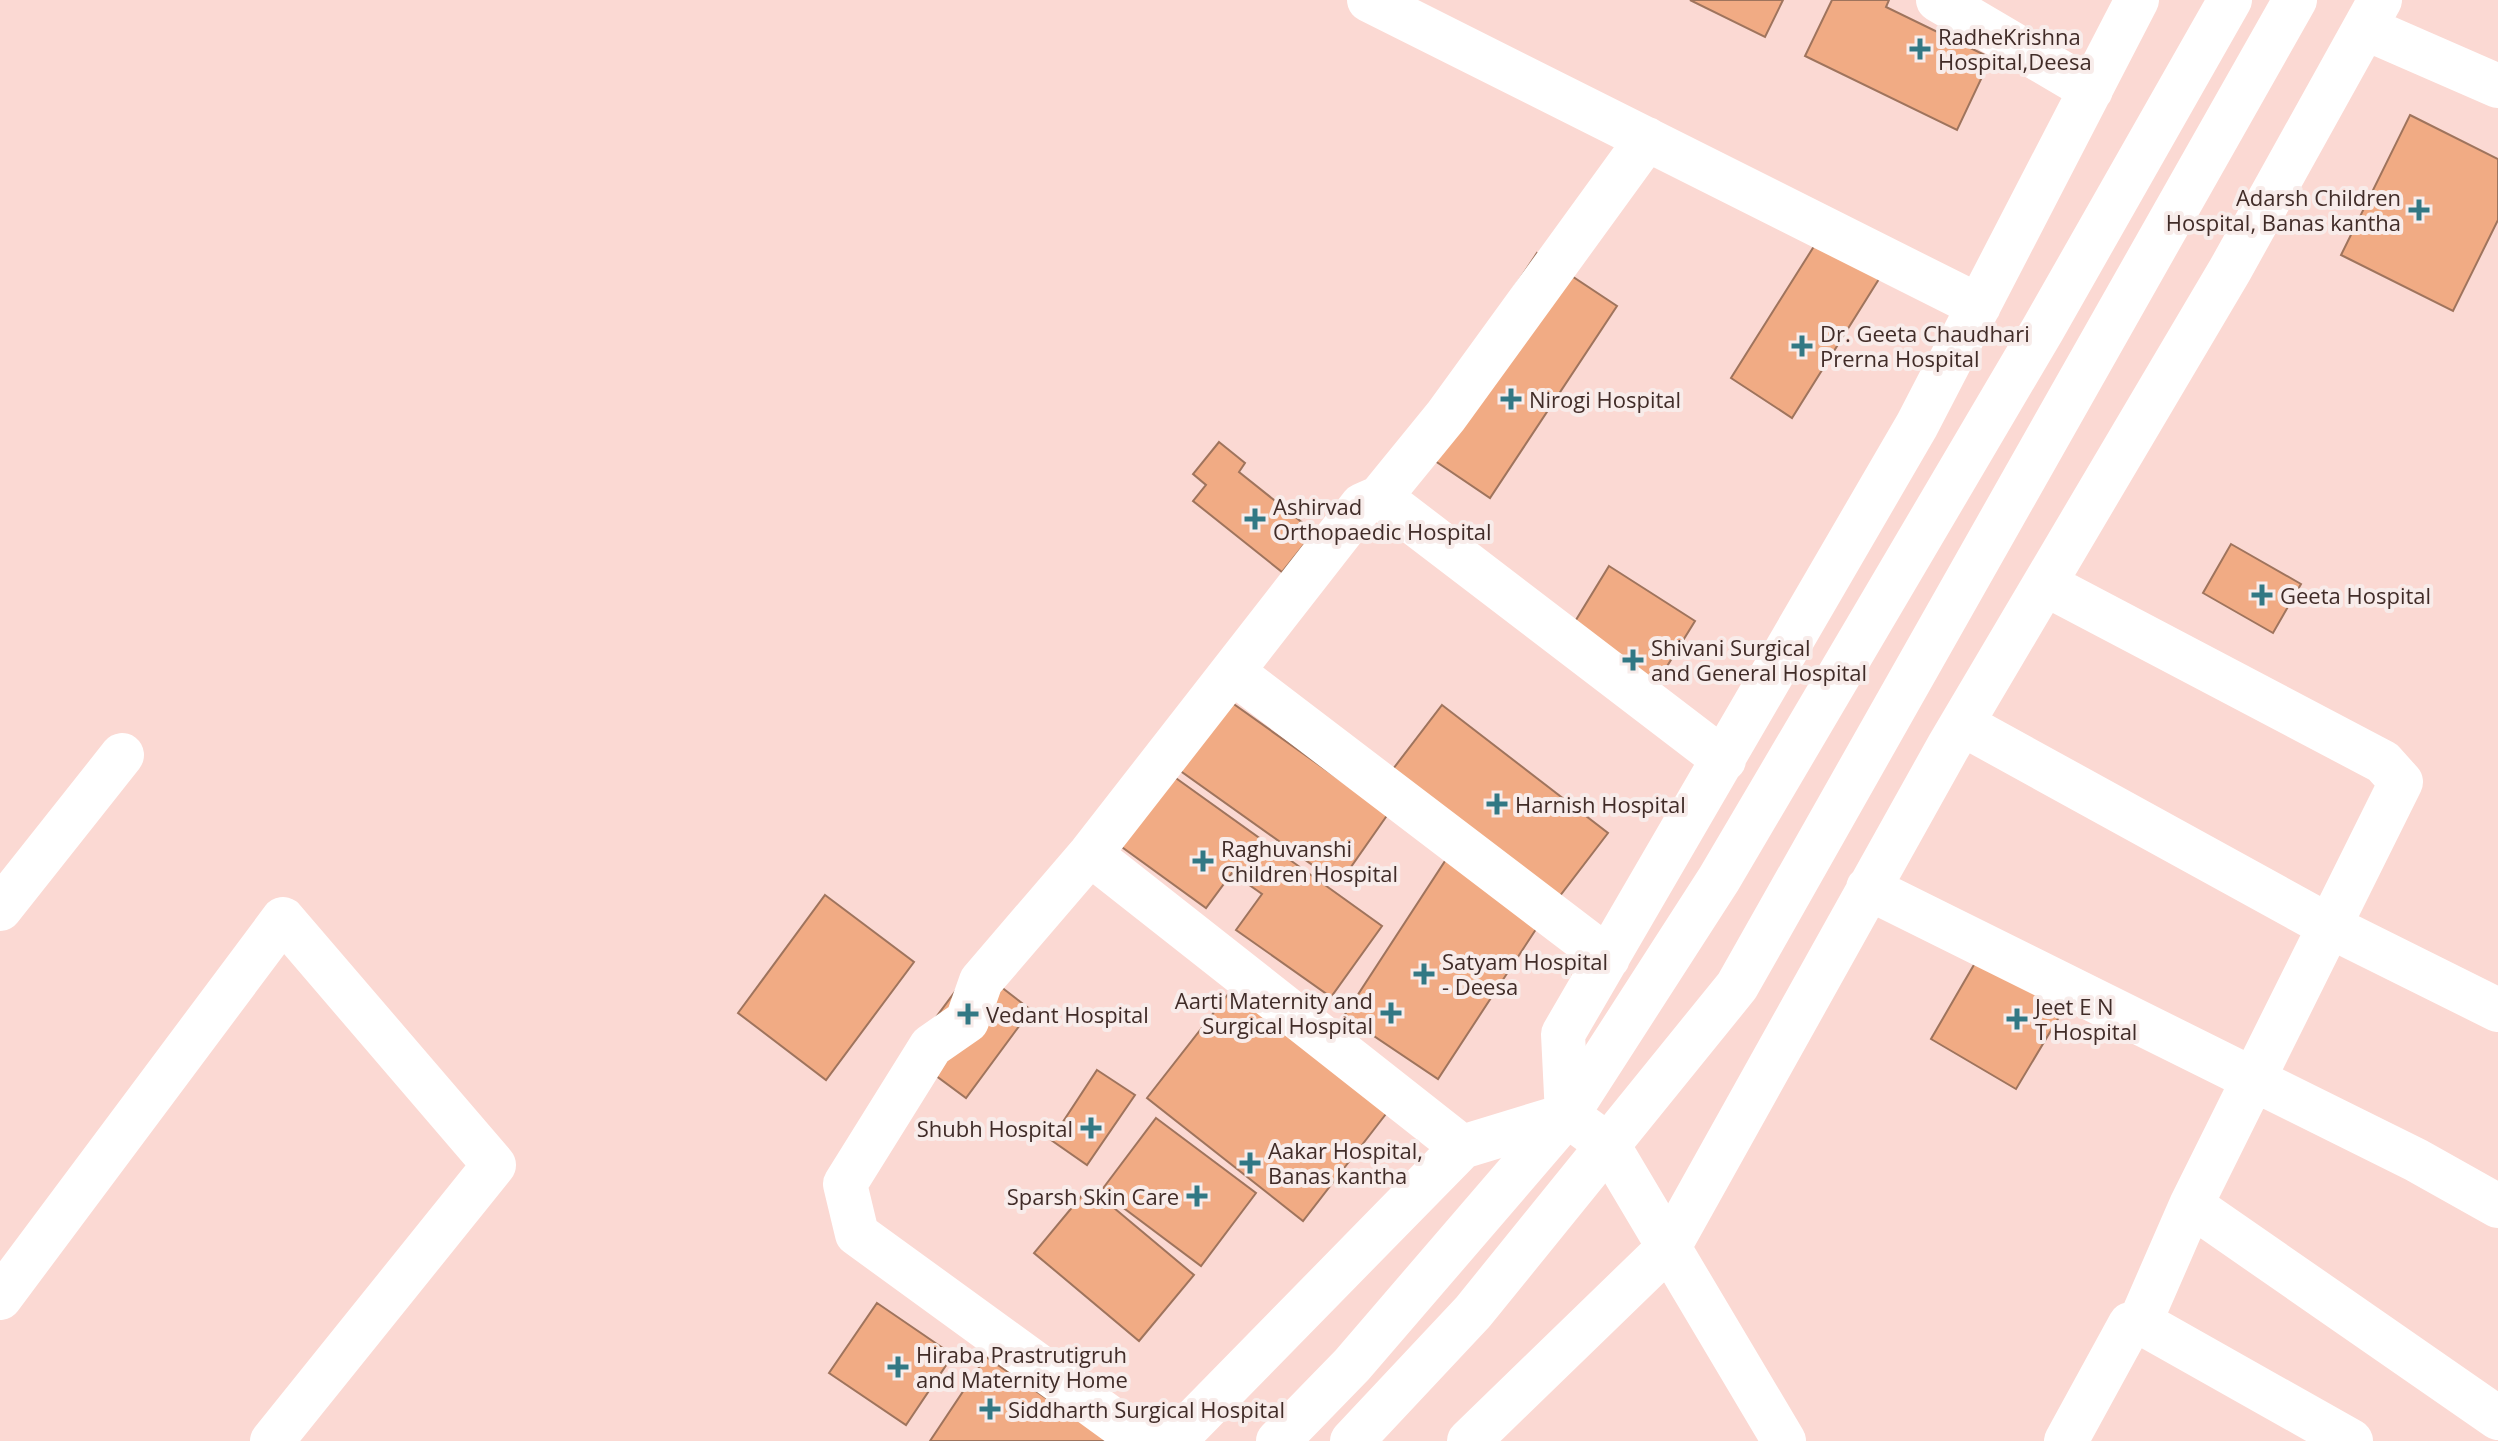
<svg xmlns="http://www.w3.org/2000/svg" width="2498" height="1441" viewBox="0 0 2498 1441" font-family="'Open Sans',sans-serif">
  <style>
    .building { fill: #f1ab84; stroke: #9f745d; stroke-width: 2 }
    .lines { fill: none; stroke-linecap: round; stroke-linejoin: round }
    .minor { stroke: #fff; stroke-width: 44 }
    .major { stroke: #fff; stroke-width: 44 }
    .highway { stroke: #fff; stroke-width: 44 }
    .poi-dot { fill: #327884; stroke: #f8ecea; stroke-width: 3 }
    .labels { text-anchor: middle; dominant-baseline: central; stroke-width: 8; stroke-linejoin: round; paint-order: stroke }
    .poi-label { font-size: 22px; fill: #412c28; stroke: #f8ecea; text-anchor: start }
  </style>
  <rect width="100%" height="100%" fill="#fbd9d3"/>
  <path class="building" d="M 1690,0 L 1783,0 L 1765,37 Z
    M 1832,0 L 1889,0 L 1886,7 L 1991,58 L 1957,130 L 1805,56 Z
    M 2410,115 L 2498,159 L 2498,220 L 2453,311 L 2341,255 Z
    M 1823,232 L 1884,271 L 1792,418 L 1731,378 Z
    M 1537,253 L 1617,306 L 1490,498 L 1410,444 Z
    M 1219,442 L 1245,463 L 1239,472 L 1314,532 L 1282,572 L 1193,501 L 1206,485 L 1193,474 Z
    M 2231,544 L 2301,584 L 2273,633 L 2203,593 Z
    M 1609,566 L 1695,621 L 1643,705 L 1557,651 Z
    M 1214,690 L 1388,814 L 1339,884 L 1165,760 Z
    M 1442,705 L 1608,833 L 1559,897 L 1393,769 Z
    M 1159,766 L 1382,926 L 1331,997 L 1236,930 L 1262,894 L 1232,873 L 1206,908 L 1108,837 Z
    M 1447,858 L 1542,920 L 1438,1079 L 1344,1016 Z
    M 825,895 L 914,962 L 826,1080 L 738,1013 Z
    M 1982,951 L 2068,1002 L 2016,1089 L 1931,1039 Z
    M 974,966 L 1031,1010 L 966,1098 L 908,1055 Z
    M 1233,988 L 1389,1110 L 1303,1221 L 1147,1098 Z
    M 1097,1070 L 1135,1095 L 1087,1165 L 1051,1140 Z
    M 1156,1118 L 1256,1193 L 1201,1266 L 1101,1191 Z
    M 1089,1187 L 1194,1275 L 1139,1341 L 1034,1253 Z
    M 877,1303 L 953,1355 L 906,1425 L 829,1373 Z
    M 986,1357 L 1106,1439 L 1104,1441 L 930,1441 Z"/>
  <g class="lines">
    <path class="minor" d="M 1369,0 L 1979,306
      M 1938,0 L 2091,90
      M 2365,28 L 2498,86
      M 1380,497 L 1724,760
      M 2045,584 L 2383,762 L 2401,782 L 2191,1205 L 2140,1322 L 2130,1324 L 2066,1441
      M 1234,673 L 1608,958
      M 1962,724 L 2329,926 L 2498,1010
      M 1090,854 L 1462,1147
      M 1868,888 L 2416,1160 L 2498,1206
      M 0,909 L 122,755
      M 2191,1205 L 2498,1418
      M 0,1298 L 283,919 L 494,1165 L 272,1441
      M 2140,1322 L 2351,1441
      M 1142,1441 L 857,1234 L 845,1184 L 931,1046 L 967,1021 L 981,981 L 1090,854 L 1362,505 L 1380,497 L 1446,416 L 1647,139
      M 1174,1441 L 1462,1147 L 1567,1115 L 1563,1034 L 1917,425 L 2137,0
      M 1469,1441 L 1669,1247 L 1948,747 L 2230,270 L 2380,0"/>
    <path class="major" d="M 1567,1115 L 1608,1145 L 1784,1441"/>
    <path class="highway" d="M 1278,1441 L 1352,1365 L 1567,1115 L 1719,879 L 2043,329 L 2230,0
      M 1352,1441 L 1473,1312 L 1737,986 L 2295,0"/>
  </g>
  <g class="poi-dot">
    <path d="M1916 37h8v8h8v8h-8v8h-8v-8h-8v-8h8z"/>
    <path d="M2415 198h8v8h8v8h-8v8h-8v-8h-8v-8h8z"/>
    <path d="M1798 334h8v8h8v8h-8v8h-8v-8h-8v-8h8z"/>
    <path d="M1507 387h8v8h8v8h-8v8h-8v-8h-8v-8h8z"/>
    <path d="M1251 507h8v8h8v8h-8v8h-8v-8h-8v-8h8z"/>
    <path d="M2258 583h8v8h8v8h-8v8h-8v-8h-8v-8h8z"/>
    <path d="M1629 648h8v8h8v8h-8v8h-8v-8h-8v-8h8z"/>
    <path d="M1493 792h8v8h8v8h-8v8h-8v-8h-8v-8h8z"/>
    <path d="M1199 849h8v8h8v8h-8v8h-8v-8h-8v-8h8z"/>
    <path d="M1420 962h8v8h8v8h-8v8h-8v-8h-8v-8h8z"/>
    <path d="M1387 1001h8v8h8v8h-8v8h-8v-8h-8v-8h8z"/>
    <path d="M964 1002h8v8h8v8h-8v8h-8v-8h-8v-8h8z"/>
    <path d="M2013 1007h8v8h8v8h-8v8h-8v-8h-8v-8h8z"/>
    <path d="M1087 1116h8v8h8v8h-8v8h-8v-8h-8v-8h8z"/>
    <path d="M1246 1151h8v8h8v8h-8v8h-8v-8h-8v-8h8z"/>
    <path d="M1193 1184h8v8h8v8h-8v8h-8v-8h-8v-8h8z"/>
    <path d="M894 1355h8v8h8v8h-8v8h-8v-8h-8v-8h8z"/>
    <path d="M986 1397h8v8h8v8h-8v8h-8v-8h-8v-8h8z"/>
  </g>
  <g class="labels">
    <g class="poi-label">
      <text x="1938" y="36">RadheKrishna<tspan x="1938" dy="25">Hospital,Deesa</tspan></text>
      <text x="2401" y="197" text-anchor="end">Adarsh Children<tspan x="2401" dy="25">Hospital, Banas kantha</tspan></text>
      <text x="1820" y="333">Dr. Geeta Chaudhari<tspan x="1820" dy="25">Prerna Hospital</tspan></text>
      <text x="1529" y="399">Nirogi Hospital</text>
      <text x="1273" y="506">Ashirvad<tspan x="1273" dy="25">Orthopaedic Hospital</tspan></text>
      <text x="2280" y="595">Geeta Hospital</text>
      <text x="1651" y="647">Shivani Surgical<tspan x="1651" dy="25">and General Hospital</tspan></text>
      <text x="1515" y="804">Harnish Hospital</text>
      <text x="1221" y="848">Raghuvanshi<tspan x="1221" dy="25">Children Hospital</tspan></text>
      <text x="1442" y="961">Satyam Hospital<tspan x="1442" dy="25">- Deesa</tspan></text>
      <text x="1373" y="1000" text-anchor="end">Aarti Maternity and<tspan x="1373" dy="25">Surgical Hospital</tspan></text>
      <text x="2035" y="1006">Jeet E N<tspan x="2035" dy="25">T Hospital</tspan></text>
      <text x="986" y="1014">Vedant Hospital</text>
      <text x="1073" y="1128" text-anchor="end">Shubh Hospital</text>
      <text x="1268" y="1150">Aakar Hospital,<tspan x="1268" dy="25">Banas kantha</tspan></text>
      <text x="1179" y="1196" text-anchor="end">Sparsh Skin Care</text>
      <text x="916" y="1354">Hiraba Prastrutigruh<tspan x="916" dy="25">and Maternity Home</tspan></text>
      <text x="1008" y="1409">Siddharth Surgical Hospital</text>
    </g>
  </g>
</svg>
